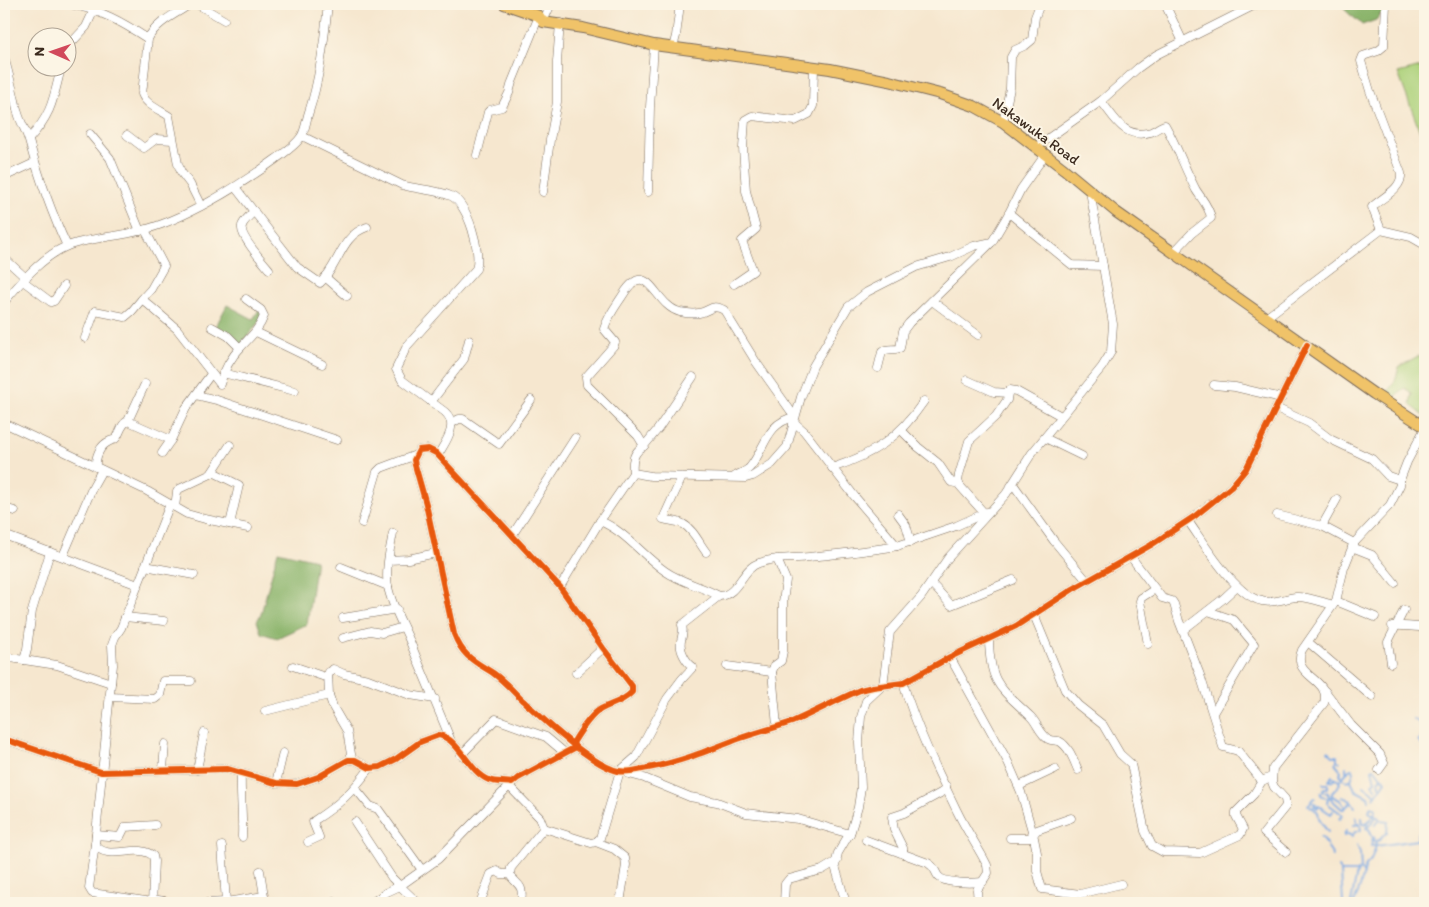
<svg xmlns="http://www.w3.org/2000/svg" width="1429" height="907" viewBox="0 0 1429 907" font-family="Itim,sans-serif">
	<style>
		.green { fill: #add27b; stroke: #747e4c }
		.forest { fill: #8ab46b; stroke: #626f44 }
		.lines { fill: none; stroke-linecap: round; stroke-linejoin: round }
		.stream { stroke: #7aa8e3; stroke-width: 2 }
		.minor-casing { stroke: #7c6c5c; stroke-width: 9 }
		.major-casing { stroke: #7c6c5c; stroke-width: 12 }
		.minor { stroke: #fff; stroke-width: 8 }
		.major { stroke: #f0c369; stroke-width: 10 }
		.cycleway-casing { stroke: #fcf5e5; stroke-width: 9 }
		.cycleway { stroke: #e8590c; stroke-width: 6 }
		.labels { text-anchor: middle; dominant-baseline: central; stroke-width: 4; stroke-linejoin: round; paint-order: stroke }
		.street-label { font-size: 15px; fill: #3b2a1e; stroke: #fcf5e5 }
	</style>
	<rect width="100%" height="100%" fill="#fcf5e5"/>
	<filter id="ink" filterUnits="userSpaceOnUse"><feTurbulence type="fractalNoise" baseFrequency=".02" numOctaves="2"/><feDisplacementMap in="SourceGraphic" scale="10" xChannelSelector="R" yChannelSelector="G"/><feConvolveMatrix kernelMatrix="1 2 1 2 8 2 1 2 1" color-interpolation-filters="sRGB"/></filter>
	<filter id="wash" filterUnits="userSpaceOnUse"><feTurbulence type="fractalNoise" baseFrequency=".0096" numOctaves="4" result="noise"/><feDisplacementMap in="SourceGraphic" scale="20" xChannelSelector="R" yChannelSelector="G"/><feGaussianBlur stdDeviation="1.12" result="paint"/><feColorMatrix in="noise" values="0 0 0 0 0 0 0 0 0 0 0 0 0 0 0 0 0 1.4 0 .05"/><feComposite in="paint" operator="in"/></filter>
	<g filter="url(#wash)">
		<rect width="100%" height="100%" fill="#f6e7cf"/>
		<g class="green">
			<path d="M1425 66V140H1423L1398 73Z"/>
			<path d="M1418 356 1425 358V417L1410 404 1412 393 1405 388 1393 398 1386 394 1395 381 1399 367Z"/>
		</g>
		<g class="forest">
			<path d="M1342 4H1383V11L1376 20 1362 25C1354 16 1347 15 1342 4Z"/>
			<path d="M227 305 253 319 259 310 262 318 240 346 216 326Z"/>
			<path d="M278 551 316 560 307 624 277 638 261 633 257 621 261 614Z"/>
		</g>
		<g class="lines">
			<g class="stream">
				<path d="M1425 710V711"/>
				<path d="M1425 717V716"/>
				<path d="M1413 719 1419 722"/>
				<path d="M1419 726 1421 709 1425 702"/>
				<path d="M1425 728 1423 735 1418 740 1425 748"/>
				<path d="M1420 743 1425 737"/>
				<path d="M1328 751 1333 756H1337V761L1340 762"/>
				<path d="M1337 761 1335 764 1341 771 1340 775 1342 777"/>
				<path d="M1424 762H1425"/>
				<path d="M1346 767V771L1348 772"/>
				<path d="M1342 778 1349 770 1352 769 1354 772 1351 780 1355 790 1368 797 1369 800"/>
				<path d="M1336 779 1332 781H1329L1332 776 1339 781"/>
				<path d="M1323 784H1328V788H1324L1323 791 1328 793 1329 798 1331 799 1332 793 1340 784 1339 782 1342 778 1346 781 1351 780"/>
				<path d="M1364 786 1376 795"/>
				<path d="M1380 786 1379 781 1381 777"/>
				<path d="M1321 793V795L1328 799 1327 803 1343 815 1340 819"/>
				<path d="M1332 796 1340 800 1345 807"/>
				<path d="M1343 797 1351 801V803"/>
				<path d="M1374 798 1386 781 1381 777 1375 769 1372 770 1375 781 1372 784 1376 789"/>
				<path d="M1331 799 1342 809H1344L1349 804 1352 803 1355 807"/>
				<path d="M1311 801 1331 814 1333 811"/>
				<path d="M1315 803 1314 806 1318 808"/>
				<path d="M1308 805 1315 798"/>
				<path d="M1310 806 1318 812C1319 822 1322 823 1328 832"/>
				<path d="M1356 817 1357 823"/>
				<path d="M1362 818 1363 824"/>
				<path d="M1366 823C1371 820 1375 814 1376 809L1372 807 1370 808 1369 812 1372 814"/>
				<path d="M1363 824 1369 825 1366 828 1369 829 1373 837 1371 846H1376"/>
				<path d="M1375 825 1380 820 1378 817H1376"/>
				<path d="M1369 826 1376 817 1373 814"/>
				<path d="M1346 831 1344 836 1348 834 1352 836 1355 832 1361 830 1360 824 1354 825"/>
				<path d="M1320 837 1323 839 1333 856"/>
				<path d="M1374 837 1376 846"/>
				<path d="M1377 841 1381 839 1382 836 1387 833 1388 821 1380 820"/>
				<path d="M1357 845 1360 853 1361 869"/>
				<path d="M1338 867 1341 872H1357"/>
				<path d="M1341 872 1343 901"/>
				<path d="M1351 903 1357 872 1361 869 1364 874"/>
				<path d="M1354 903 1360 887 1366 865 1371 860 1376 846 1417 840 1423 818"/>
			</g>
		</g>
	</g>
	<g filter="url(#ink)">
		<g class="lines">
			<defs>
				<g id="minor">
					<path d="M70 4C101 10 122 22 148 39"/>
					<path d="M191 4C177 13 155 23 148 39L142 94C146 105 160 110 169 116L178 164 181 172 190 184 201 206"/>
					<path d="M197 4 224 20"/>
					<path d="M1165 4 1183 42"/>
					<path d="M543 22 551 4"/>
					<path d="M673 47 676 36 680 4"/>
					<path d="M68 49 73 41 86 27 94 10"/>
					<path d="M4 57C9 74 13 91 17 109 19 120 26 130 29 141 39 177 51 212 67 246"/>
					<path d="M1101 101C1115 118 1124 140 1151 132 1156 130 1160 126 1165 125 1177 146 1185 169 1196 190 1201 198 1210 208 1211 218L1192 233 1174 252"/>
					<path d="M1003 122 1010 88 1011 57 1015 50 1026 45 1032 40 1035 17 1040 4"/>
					<path d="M90 134 110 158 140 231"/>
					<path d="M127 135 144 148 156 139 173 140"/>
					<path d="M302 136 402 185C418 190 435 189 451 196 468 203 482 253 476 269L407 346 396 369 402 380 445 412C459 425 446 441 438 455"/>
					<path d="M29 139C52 114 53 100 61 68"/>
					<path d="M1036 147 1101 101 1138 68 1156 55 1257 4"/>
					<path d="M477 155 488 112 490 110 502 107 509 93 512 82 539 16"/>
					<path d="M4 177 34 163"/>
					<path d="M235 187 297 267 320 283C339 267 340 236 367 227"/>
					<path d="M543 192 550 140 557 102V62L560 23"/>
					<path d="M648 192 650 107 654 45"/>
					<path d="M254 211C251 215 243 221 242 226 239 235 263 262 269 269"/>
					<path d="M1009 213 1072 265 1103 266"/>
					<path d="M145 230 164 266 151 289 142 299 177 329 220 384C224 370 230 358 241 347 250 337 259 330 264 316L261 310 246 299"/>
					<path d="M1381 230 1372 207C1382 197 1403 189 1401 173L1370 91 1361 61 1363 56 1378 51 1384 46 1386 4"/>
					<path d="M4 258 26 278"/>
					<path d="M325 277 347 296"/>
					<path d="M23 281 51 302 54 301 64 286"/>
					<path d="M734 284 753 271 742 241 756 229 746 191 743 148 745 120 752 116 795 121 809 114 813 106 814 67"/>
					<path d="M932 301 978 335"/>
					<path d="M4 302C20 283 42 257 65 247 85 238 117 237 139 231 183 221 239 186 276 159 284 153 295 146 301 137 305 131 306 122 308 115 320 79 324 41 328 4"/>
					<path d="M1267 317 1381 230 1411 237 1425 245"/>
					<path d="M212 327 228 336 240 348"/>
					<path d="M256 332 322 364"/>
					<path d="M85 338 95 311 125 317 132 311 142 299"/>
					<path d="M878 368 882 352C888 347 894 351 900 348L903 331 909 323 992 242 1009 213 1021 189 1045 155"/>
					<path d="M223 373 295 391"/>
					<path d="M967 380 994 392 1008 393 1010 390 1016 391 1061 416"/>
					<path d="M1214 385 1235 387 1282 398"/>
					<path d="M196 395 217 400 337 440"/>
					<path d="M431 402 464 359 469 340"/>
					<path d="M1276 408 1309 423 1330 439 1372 459 1388 476 1400 480"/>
					<path d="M128 421 145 384"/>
					<path d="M4 423 147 491 187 514 205 519 248 528"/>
					<path d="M452 423 459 419H463L499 444 531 400"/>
					<path d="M793 424 795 423 804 431 855 497 897 546 956 526 987 512"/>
					<path d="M901 430 918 447 938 463 951 482 959 484"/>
					<path d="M1045 438 1082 456"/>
					<path d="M644 446 658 429 693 377"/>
					<path d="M162 453 171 440"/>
					<path d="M96 467C95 457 100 445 110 441 115 439 114 441 117 437 121 431 121 424 128 421L171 440 186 408 211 374"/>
					<path d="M832 468C874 454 899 438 924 401"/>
					<path d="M213 472 239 485 230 524"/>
					<path d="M633 473C632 461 633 452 644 446L638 436 587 385 586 377 614 345 615 342 604 329C608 316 616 306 623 295 648 255 654 306 680 312 685 313 694 314 699 313 711 311 711 303 724 310L756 362 795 417C767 422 765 448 751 466 747 472 739 473 734 477"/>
					<path d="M682 477 663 519C669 521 678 521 683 524 693 529 699 543 706 552"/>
					<path d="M1013 484 1054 541 1087 581"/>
					<path d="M175 507 177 492 179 489 211 474 230 445"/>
					<path d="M4 508 15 511"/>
					<path d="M898 514 906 525 911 542"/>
					<path d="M985 514 960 486 958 482 959 475 969 441 996 416 1007 400 1008 393"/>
					<path d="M1277 515 1322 526 1354 543"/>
					<path d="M600 521C625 531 643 556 665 571 682 583 702 586 719 596 738 596 742 568 759 563 775 557 793 559 809 557 838 554 868 551 897 546"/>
					<path d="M1188 521C1204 543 1235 596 1262 601 1273 604 1285 598 1296 597 1308 596 1321 602 1333 605"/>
					<path d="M362 523 377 472 381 468 416 455"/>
					<path d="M1322 526 1337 499"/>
					<path d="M393 533C390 549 385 570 388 587 392 607 404 626 411 644 424 677 438 708 451 741"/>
					<path d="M513 534 575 438"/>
					<path d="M4 535 138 585"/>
					<path d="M1352 547 1372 555 1395 583"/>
					<path d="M63 556 93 486 102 470"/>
					<path d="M1131 557 1162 598 1172 601 1174 604 1179 621 1200 675 1223 747 1238 751 1262 781"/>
					<path d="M777 559 786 580 783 602V651L781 661 774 666 772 672 777 726"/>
					<path d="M389 560 408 559 436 553"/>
					<path d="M145 566 194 575"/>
					<path d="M341 567 388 586"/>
					<path d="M931 583 951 605 1013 580"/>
					<path d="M560 587 600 521 633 473 651 476 746 478 753 476 772 464 787 447 801 397 813 366 848 307 867 292 916 267 950 257 974 246 992 242"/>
					<path d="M1336 601 1375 617"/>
					<path d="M1208 611 1234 620 1254 644 1213 713"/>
					<path d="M1034 615 1065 690 1078 705 1103 725 1120 754 1131 764 1145 831 1152 846 1163 852 1200 853 1240 835 1243 829 1236 816V812L1254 794 1262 781 1271 777"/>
					<path d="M125 617 164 621"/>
					<path d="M343 618 397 609"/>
					<path d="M1392 626C1402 625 1410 627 1420 627L1425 631"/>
					<path d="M1183 630 1223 599 1237 586"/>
					<path d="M343 638 370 631 382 633 403 627"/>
					<path d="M989 640C990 686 1001 688 1031 717 1037 723 1040 734 1048 739 1051 741 1055 740 1059 741 1069 746 1074 761 1078 770"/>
					<path d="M1308 642 1372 697"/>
					<path d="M1148 644 1140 601 1141 598 1155 589"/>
					<path d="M4 657 57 665 111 683 95 844 89 888 92 893 152 902"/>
					<path d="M950 657 1008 762 1021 792 1034 838 1037 853V871L1042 889 1080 894 1121 884"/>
					<path d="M24 660 27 649 32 611 50 552"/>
					<path d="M1391 663 1388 642 1404 610"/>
					<path d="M293 666 328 678"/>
					<path d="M727 666 772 672"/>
					<path d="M576 673 603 648"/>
					<path d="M111 683 113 665 112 645 115 637 121 628 170 504"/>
					<path d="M903 683C916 727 937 770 957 811 966 830 978 847 987 865L988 873 977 890 978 903"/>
					<path d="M1325 691 1351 725 1380 754 1384 763 1379 770"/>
					<path d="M109 697 155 699 160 695 163 681H191"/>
					<path d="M265 711 329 695"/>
					<path d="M4 739 101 772 227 769 276 783 297 784 318 777 348 760H355L370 768 380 767 396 759 420 742 439 735C459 739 468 771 489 780 496 783 505 781 512 783L518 778 576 747"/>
					<path d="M573 743C579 733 590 715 601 709 612 703 623 702 632 692V686L603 648 560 587 436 453 428 449 419 450 414 460 415 465 426 504 454 634C463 657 474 661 493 673 503 680 512 690 521 699 542 718 591 765 618 771 627 773 638 770 648 768 680 762 707 751 738 739 755 733 774 728 792 722 815 712 837 700 860 690L873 687 903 683 950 657 1016 626 1073 589 1151 545 1195 516 1231 487 1246 469 1307 345"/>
					<path d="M461 755 496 719 546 737 565 753"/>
					<path d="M352 760 347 731 333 707 329 695 328 672H331L333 669 344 674 368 679 410 695 435 699"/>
					<path d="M163 769 165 744"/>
					<path d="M197 770 204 733"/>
					<path d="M241 773C240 794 243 815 242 837"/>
					<path d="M629 774 644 778 690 797 717 802 746 813 798 819 850 834"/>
					<path d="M276 783 283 753"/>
					<path d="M508 785 540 818 544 828 511 868 510 874H509C518 887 524 883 521 903"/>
					<path d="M1019 786 1055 769"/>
					<path d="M355 788 370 806 378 809 422 870"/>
					<path d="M355 822 392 878 400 886 438 859 512 783"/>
					<path d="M544 828 591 843 596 842 600 838 620 771 636 757 667 699 682 679 693 667C686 662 679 650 681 641 682 635 684 632 682 625L719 596"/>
					<path d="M96 835 120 837 125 827 155 825"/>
					<path d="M1010 838H1030L1037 830 1071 818"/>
					<path d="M866 840 928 863C935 867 934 870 938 876 944 884 973 883 983 882"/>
					<path d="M308 842 319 837 313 822 315 820C340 804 352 792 370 768"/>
					<path d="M596 842 614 849 625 858 626 865 620 903"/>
					<path d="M95 844C106 863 138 842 153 856L154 861 152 903"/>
					<path d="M222 846 226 902"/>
					<path d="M1286 852 1264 833 1286 806 1285 799 1274 787 1272 782 1273 768 1324 703C1332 678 1290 677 1302 650L1336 601 1344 568 1354 543 1390 505 1400 485V480L1407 462 1425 428"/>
					<path d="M903 854V848L894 830 892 817 904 813 946 790V786"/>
					<path d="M152 899 170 902 199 903"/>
					<path d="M334 902 335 903"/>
					<path d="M207 903 226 902 264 896 260 871"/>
					<path d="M372 903 387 892 400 886 418 903"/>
					<path d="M480 903 491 874 497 871 501 874H510"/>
					<path d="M784 903 785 884 789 879 822 870 837 861"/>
					<path d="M846 903 835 866 838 853 851 831 858 807 861 787 859 742 861 717 866 701 883 685 890 632 921 597 948 558 1006 494 1032 453 1102 367 1111 352 1113 324 1090 191"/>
				</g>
				<path id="major" d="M504 4 539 16 543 22 583 28 654 45 830 69 889 81 940 94 974 106 1003 122 1064 169 1116 212 1374 394 1425 427"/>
			</defs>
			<use href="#minor" class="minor-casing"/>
			<use href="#major" class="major-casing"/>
			<use href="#minor" class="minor"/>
			<use href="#major" class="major"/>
			<defs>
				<g id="cycleway">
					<path d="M4 739 101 772 227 769 276 783 297 784 318 777 348 760H355L370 768 380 767 396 759 420 742 439 735C459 739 468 771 489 780 496 783 505 781 512 783L518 778 576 747"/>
					<path d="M573 743C579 733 590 715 601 709 612 703 623 702 632 692V686L603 648 560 587 436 453 428 449 419 450 414 460 415 465 426 504 454 634C463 657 474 661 493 673 503 680 512 690 521 699 542 718 591 765 618 771 627 773 638 770 648 768 680 762 707 751 738 739 755 733 774 728 792 722 815 712 837 700 860 690L873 687 903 683 950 657 1016 626 1073 589 1151 545 1195 516 1231 487 1246 469 1307 345"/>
				</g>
			</defs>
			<use href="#cycleway" class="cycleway-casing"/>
			<use href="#cycleway" class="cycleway"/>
		</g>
	</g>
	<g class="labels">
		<g class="street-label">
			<text transform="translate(1036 131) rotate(36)">Nakawuka Road</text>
		</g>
	</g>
	<rect width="1429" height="907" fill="none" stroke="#fcf5e5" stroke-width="20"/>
	<g transform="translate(52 52) rotate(272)"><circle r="24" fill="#fcf5e5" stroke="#afa495"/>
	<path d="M0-4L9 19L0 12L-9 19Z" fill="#d1495b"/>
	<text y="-8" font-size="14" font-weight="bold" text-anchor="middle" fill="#3b2a1e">N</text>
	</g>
</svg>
